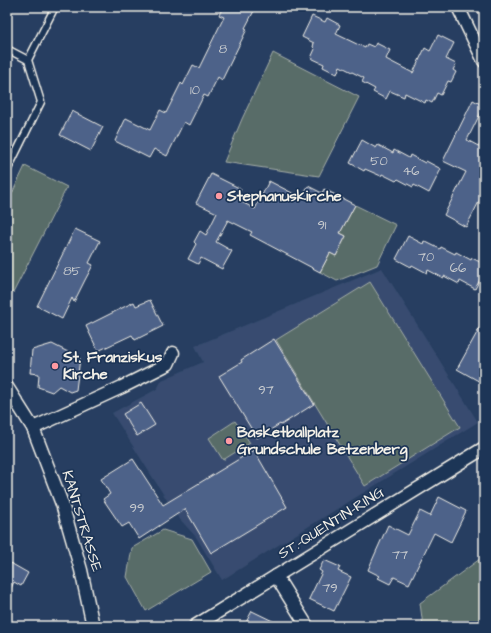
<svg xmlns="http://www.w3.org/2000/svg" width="491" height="633" viewBox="0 0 491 633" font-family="'Architects Daughter',sans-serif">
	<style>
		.built { fill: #374c6f }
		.green { fill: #586c67; stroke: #a6aea8 }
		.building { fill: #4e6289; stroke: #f4f1e8 }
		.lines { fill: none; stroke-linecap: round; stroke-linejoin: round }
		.service-casing { stroke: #f4f1e8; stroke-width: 9 }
		.minor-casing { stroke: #f4f1e8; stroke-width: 15 }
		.service { stroke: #1d3557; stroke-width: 6 }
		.minor { stroke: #1d3557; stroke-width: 12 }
		.poi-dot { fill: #ff9aa2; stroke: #1d3557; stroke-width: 1.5 }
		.labels { text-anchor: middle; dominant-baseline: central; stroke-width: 3.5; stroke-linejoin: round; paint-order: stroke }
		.number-label { font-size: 13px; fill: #cacdd0 }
		.poi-label { font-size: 15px; font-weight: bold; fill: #f4f1e8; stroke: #1d3557; text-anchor: start }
		.street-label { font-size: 15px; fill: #f4f1e8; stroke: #1d3557 }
	</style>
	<rect width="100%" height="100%" fill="#273e61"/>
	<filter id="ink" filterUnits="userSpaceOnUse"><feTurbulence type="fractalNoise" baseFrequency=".025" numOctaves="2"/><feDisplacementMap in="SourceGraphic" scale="8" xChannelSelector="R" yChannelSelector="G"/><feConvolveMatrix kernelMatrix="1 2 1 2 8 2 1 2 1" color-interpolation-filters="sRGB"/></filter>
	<g filter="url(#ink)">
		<path class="built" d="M382 268 478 422 222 580 196 537 177 516 112 413 157 389 162 380 203 362 195 346Z"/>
		<g class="green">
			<path d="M273 53 359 97 319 176 224 162 242 119Z"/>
			<path d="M25 166 67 187 13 293 7 291V204Z"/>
			<path d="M355 205 396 225 377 265 337 281 320 272 330 253 336 256 346 236 340 233Z"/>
			<path d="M370 282 460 427 365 486 276 340Z"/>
			<path d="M235 421 250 443 223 460 209 438Z"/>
			<path d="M163 530 192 539 211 572 146 611 127 577 132 548Z"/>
			<path d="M484 556V626H423L420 603Z"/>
		</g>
		<g class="building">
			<path d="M223 7H256L245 28 247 29 222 80 218 77 208 97 204 95 189 125 184 122 167 156 154 149 149 158 115 141 126 118 150 130 160 110 166 113 181 83 183 85 193 65 199 68 224 17 219 15Z"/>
			<path d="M312 16 325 22 327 18 340 25 336 34 365 48 367 44 374 47 376 43 390 50 386 59 413 73 425 48 430 51 438 35 454 43 446 59 456 64 453 70 456 72 451 82 448 81 441 95 437 93 432 103 426 100 425 103 405 93 404 97 390 91 386 99 373 92 375 89 362 82 364 78 340 66 337 74 323 67 324 64 311 58 315 49 313 47 314 43 302 37Z"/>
			<path d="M473 100 484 106 467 140 484 149V192L466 227 444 215 466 172 443 161Z"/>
			<path d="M72 111 103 127 91 151 60 135Z"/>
			<path d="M362 140 376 148 378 145 393 153 394 150 409 158 410 155 425 163 426 161 441 169 429 193 414 185 413 187 398 179 396 181 382 174 381 176 365 169 364 171 350 163Z"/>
			<path d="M211 174 241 189 236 199 255 209 269 181 302 198 308 186 322 193 324 189 355 205 340 233 346 236 336 256 330 253 320 272 250 235 252 232 228 220 216 242 232 251 222 269 201 258 198 264 188 259 196 244 194 242 200 231 206 235 217 213 196 203Z"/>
			<path d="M75 229 100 241 89 263 93 265 85 280 74 302 72 298 62 319 37 306Z"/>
			<path d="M408 236 423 244 424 241 440 249 441 247 455 254 456 252 471 260 472 258 484 264V272L475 289 460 281 459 284 444 276 443 278 428 270 427 273 412 265 411 267 396 259Z"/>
			<path d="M150 300 163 326 135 340 132 335 98 351 86 326 134 302 136 306Z"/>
			<path d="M484 320V384L457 369Z"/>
			<path d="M274 339 314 404 281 425 280 424 257 438 219 376 242 362 241 360Z"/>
			<path d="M52 344 80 358 76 390 70 392 59 386 52 392 38 387 39 374 30 373 32 350Z"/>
			<path d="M141 403 155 425 137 436 123 414Z"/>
			<path d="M254 450 287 507 211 553 185 509 139 539 129 523 122 527 103 499 110 494 101 479 133 459 163 505Z"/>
			<path d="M439 497 466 511 451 542 434 533 409 584 394 577 390 584 378 578 380 576 368 570 375 554 388 525 408 535 420 511 430 516Z"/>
			<path d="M324 560 340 567 338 571 351 577 334 611 309 599 322 572 319 570Z"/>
			<path d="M7 561 28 573 21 586 14 582 7 596Z"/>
			<path d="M252 611 283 626H244Z"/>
		</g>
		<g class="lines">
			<defs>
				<g id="service">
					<path d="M7 49 28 60 41 102 7 171"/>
					<path d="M28 60 55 7"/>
				</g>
				<g id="minor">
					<path d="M458 7 484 61"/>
					<path d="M7 387 33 428 62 504 81 570 93 626"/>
					<path d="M33 428 122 387 168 364 173 353"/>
					<path d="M276 576 307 626"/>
					<path d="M195 626 484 448"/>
				</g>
			</defs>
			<use href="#service" class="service-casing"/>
			<use href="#minor" class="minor-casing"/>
			<use href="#service" class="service"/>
			<use href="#minor" class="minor"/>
		</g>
	</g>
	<g class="poi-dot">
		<circle cx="219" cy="196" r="4"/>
		<circle cx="55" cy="366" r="4"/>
		<circle cx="229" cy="441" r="4"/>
	</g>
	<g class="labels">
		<g class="number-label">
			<text x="223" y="49">8</text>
			<text x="195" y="90">10</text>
			<text x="379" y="161">50</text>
			<text x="411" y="171">46</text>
			<text x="322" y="225">91</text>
			<text x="426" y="257">70</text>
			<text x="458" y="268">66</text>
			<text x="72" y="271">85</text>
			<text x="266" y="390">97</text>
			<text x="137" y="508">99</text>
			<text x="400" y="555">77</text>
			<text x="330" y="588">79</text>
		</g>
		<g class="poi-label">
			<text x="227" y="196">Stephanuskirche</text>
			<text x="63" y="357">St. Franziskus<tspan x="63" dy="17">Kirche</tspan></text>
			<text x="237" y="432">Basketballplatz<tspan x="237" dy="17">Grundschule Betzenberg</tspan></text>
		</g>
		<g class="street-label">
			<text transform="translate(82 521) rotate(73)">KANTSTRASSE</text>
			<text transform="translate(331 523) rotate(-32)">ST.-QUENTIN-RING</text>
		</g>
	</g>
	<rect width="491" height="633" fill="none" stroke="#1d3557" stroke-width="24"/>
	<rect x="12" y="12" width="467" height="609" fill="none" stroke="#f4f1e8" stroke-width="1.5" filter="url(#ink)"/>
</svg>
